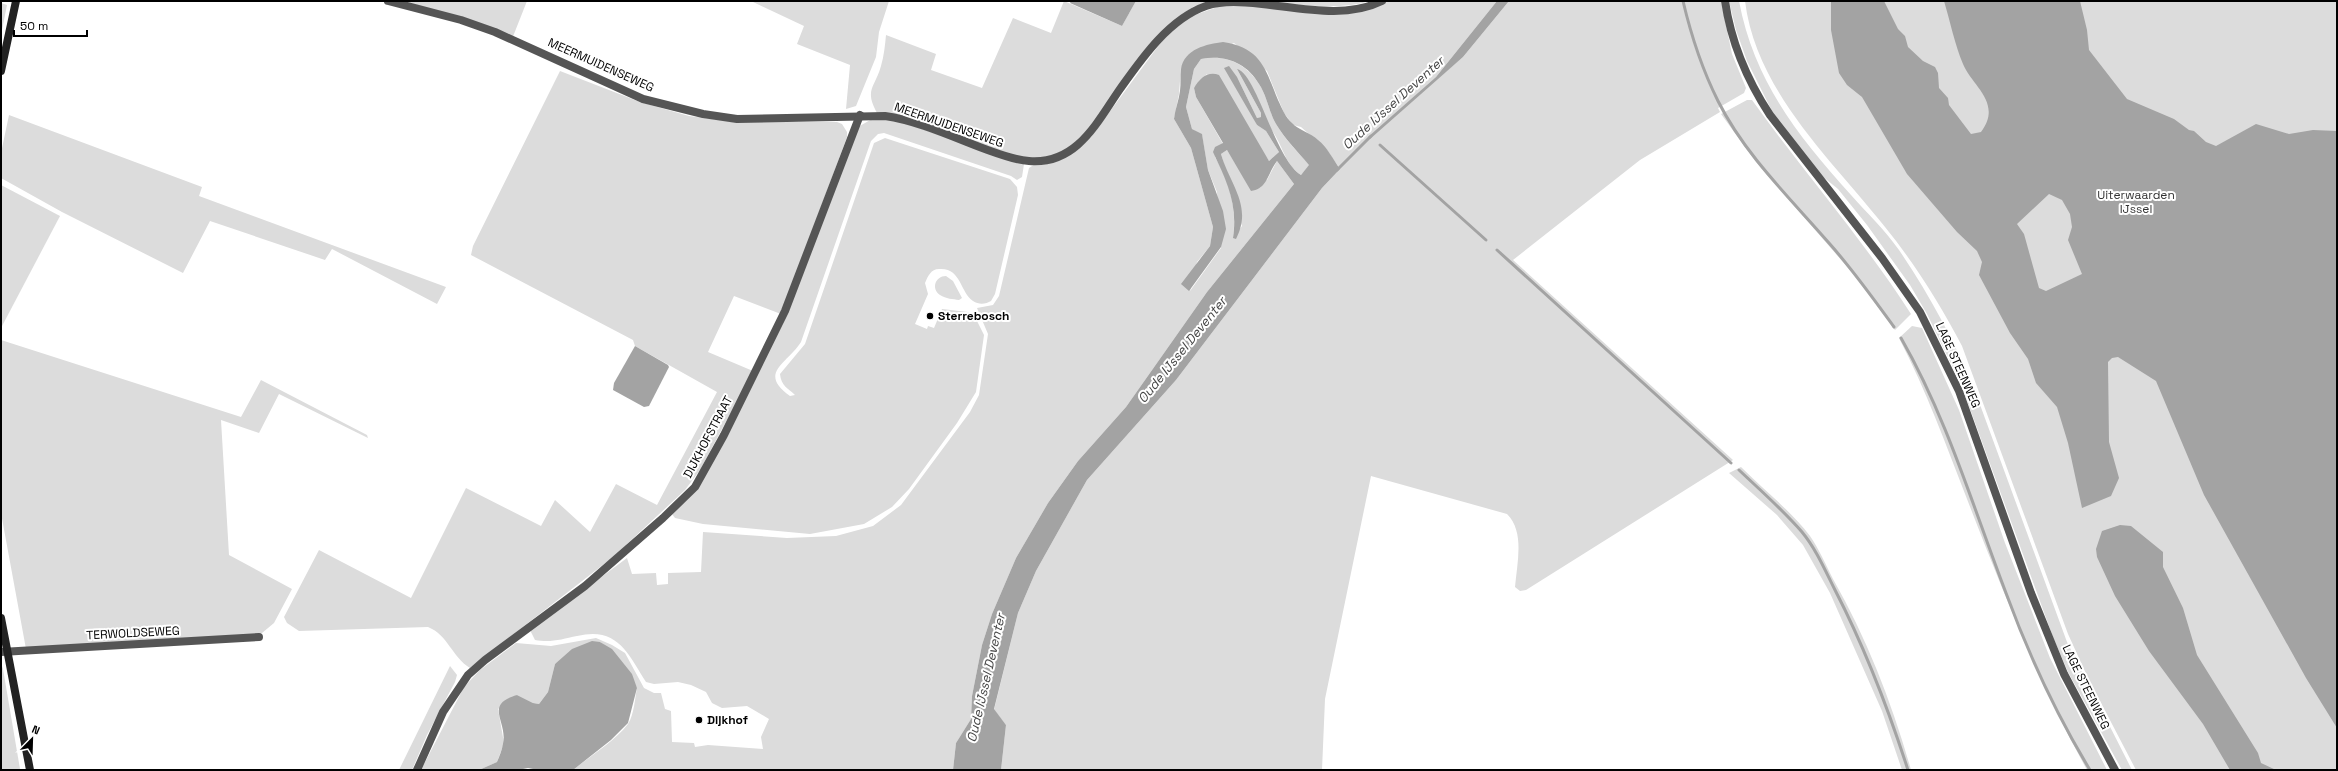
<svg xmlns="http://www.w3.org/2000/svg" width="2338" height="771" viewBox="0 0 2338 771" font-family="'Space Grotesk',sans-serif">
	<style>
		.green { fill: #dcdcdc }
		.water { fill: #a3a3a3; fill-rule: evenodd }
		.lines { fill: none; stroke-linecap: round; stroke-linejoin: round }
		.stream { stroke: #a3a3a3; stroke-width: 3 }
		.minor { stroke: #555; stroke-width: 8 }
		.tertiary { stroke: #555; stroke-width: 8 }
		.secondary { stroke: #222; stroke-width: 8 }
		.poi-dot { fill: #000; stroke: #fff; stroke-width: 1.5 }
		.labels { text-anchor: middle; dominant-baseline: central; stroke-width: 4; stroke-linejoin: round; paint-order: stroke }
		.street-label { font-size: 12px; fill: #000; stroke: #fff }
		.park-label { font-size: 12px; fill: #333; stroke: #fff }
		.poi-label { font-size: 12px; font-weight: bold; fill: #000; stroke: #fff; text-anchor: start }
		.water-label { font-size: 13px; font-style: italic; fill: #444; stroke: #fff }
	</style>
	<rect width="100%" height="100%" fill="#fff"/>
	<g class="green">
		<path d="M403 1H527L512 39Z"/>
		<path d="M751 1H889L879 32 876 57 856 106 846 109 850 65 797 44 804 26Z"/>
		<path d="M1064 1 1122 26 1136 1H1212L1193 7 1169 24 1087 133 1067 150 1048 157 1035 159 1013 156 877 113C864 89 875 88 881 66 884 56 885 45 886 35L936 54 931 70 982 88 1013 18 1051 33Z"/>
		<path d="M1259 1H1369C1343 11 1287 4 1259 1Z"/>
		<path d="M1386 1H1497L1436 77 1368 138 1463 57 1509 1H1721L1732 54 1746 88 1744 93 1718 108 1720 112 1640 160 1513 260 1733 460 1526 590 1520 591 1515 587C1517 563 1525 532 1507 514L1371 476 1325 699 1322 770H1001L1006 725 994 710 1018 613 1036 571 1087 480 1176 380 1322 188 1340 169 1327 150 1301 127 1293 125 1284 113 1267 71 1234 43 1181 68 1179 94 1174 119 1191 148 1213 227 1210 246 1197 262 1190 291 1221 248 1217 192 1208 170 1202 135 1192 129 1186 107 1194 69 1201 59C1225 54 1246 63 1259 84 1267 96 1269 112 1276 124 1285 139 1297 152 1310 165L1301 175C1287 166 1284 151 1276 137 1274 133 1271 130 1269 126 1257 105 1257 87 1237 69L1261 113V117L1257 118 1237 77 1257 125 1266 131 1279 152 1269 161 1207 74 1194 88 1196 97 1223 144 1215 157C1230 182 1237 209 1233 238L1242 226 1221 154 1227 150 1245 179 1267 180 1277 161 1294 184 1207 292 1126 407 1078 461 1048 503 1016 558 992 614 982 645 972 696 971 719 956 743 953 770H573C590 756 614 742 628 724 634 715 635 698 637 688 627 669 619 654 600 642L555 664 548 692 539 704 533 703 517 695 498 709 504 743 497 762 479 770H421L464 687 480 670 516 643 551 646 596 638 612 645 625 653 644 688 654 693H661L665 709 671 711 672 742 694 743 695 747 708 745 763 749 761 737 769 719 747 706 722 708 712 703 706 692 691 685 678 682 654 684 646 682C628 653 617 626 577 636 562 639 551 643 535 640L530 630 627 558 632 574 656 573 657 585 668 584V573L701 572 703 532 787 538 836 536 873 526 901 505 970 412 979 395 988 334 977 308 993 305 999 296 1029 168C1040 160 1055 160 1069 155 1077 152 1085 143 1091 137L1159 45 1172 30 1192 16 1223 5H1246L1311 12Z"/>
		<path d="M1729 1H1739C1754 81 1798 136 1851 195 1867 213 1885 230 1899 250 1929 294 1955 342 1975 391L2067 642 2132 770H2122L2068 672 2053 637 1961 384 1927 314 1910 285 1867 225 1838 189 1822 176 1775 117 1747 61 1736 30Z"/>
		<path d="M1745 1H2337V770H2136L2088 678 2068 634 1962 346C1940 304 1915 264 1885 227 1831 159 1756 91 1745 1Z"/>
		<path d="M1 3 7 5 1 35Z"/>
		<path d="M560 71 640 102 689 116 735 122H837L842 124 847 132V137L781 314 734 296 708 352 753 371 700 470 685 490 613 557 470 668C452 657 448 635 428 627L299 631 287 623 284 617 319 550 411 598 466 488 541 526 555 500 590 532 616 484 657 505 717 392 635 346 633 340 471 255 473 246Z"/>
		<path d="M1747 100H1752C1804 173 1863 239 1911 314L1895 330 1856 277 1756 162 1721 114Z"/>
		<path d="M9 115 202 187 199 196 446 287 437 304 332 249 325 260 210 221 183 273 62 212 1 178V153Z"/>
		<path d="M872 119 896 120 1024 164 1022 177 1017 180 1011 176 884 133 878 134 871 141 801 342C788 363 757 373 790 396L795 395C788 388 781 386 780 374L805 344 874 143 885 138 1010 179 1017 187 1018 195 995 294 991 301C986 304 979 305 973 301 960 292 961 267 939 269 931 269 928 276 925 283L928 294 915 324 927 329 928 326 934 328 942 309 968 312 974 315 984 335 976 392 957 423 909 489 892 507 864 524 810 534 703 524 675 518 672 514 688 499 783 324 858 127Z"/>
		<path d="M1 185 60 216 1 328Z"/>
		<path d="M946 276 953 281 962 298 959 300C953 299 946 299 940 295 931 289 935 276 946 276Z"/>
		<path d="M1912 326 1922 328 1959 410 2005 543 2050 658 2107 770H2087C2039 683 2003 592 1967 499 1946 445 1926 390 1899 338Z"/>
		<path d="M1 340 241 417 261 380 367 435 368 438 279 394 259 433 221 420 229 555 292 589 274 623 262 633 254 635 26 649 1 513Z"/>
		<path d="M1741 467C1764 490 1790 510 1810 536 1819 549 1826 565 1833 579 1867 639 1892 703 1911 770H1902L1882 711 1830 593 1803 545 1777 515 1729 473Z"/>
		<path d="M1 663 3 669 20 769 1 770Z"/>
		<path d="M450 666 457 675 455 682 427 735 412 770H399Z"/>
	</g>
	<g class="water">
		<path d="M1071 1H1136L1122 26 1070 3Z"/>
		<path d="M1497 1H1509L1463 57 1370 139 1368 137 1436 77Z"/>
		<path d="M1831 1H1884L1898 29 1905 36 1908 47 1923 61 1935 67 1938 73 1939 88 1948 98 1949 105 1971 134 1981 132C2003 103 1972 86 1963 64 1955 45 1950 21 1944 1H2080L2087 30 2089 50 2127 99 2174 119 2189 130 2194 131 2206 142 2216 146 2256 124 2289 134 2313 130 2337 131V728L2306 678 2204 495 2156 381 2118 357 2112 358 2108 362 2109 442 2119 478 2111 496 2082 508 2068 443 2057 407 2036 383 2028 359 2010 333 1979 275 1982 262 1977 251 1957 232 1907 174 1862 97 1847 85 1839 73 1831 30ZM2049 194 2062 200 2070 214 2072 227 2068 240 2082 274 2046 291 2039 288 2024 234 2017 224Z"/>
		<path d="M1223 42C1261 48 1265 68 1278 100 1282 108 1285 117 1292 123 1297 129 1311 133 1318 140 1327 147 1333 159 1340 169L1322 188 1176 380 1087 480 1036 571 1018 613 994 709 1006 725 1001 770H953L956 743 971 719 972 696 982 645 992 614 1016 558 1048 503 1078 461 1126 407 1207 292 1294 184 1277 161C1268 172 1268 189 1251 191L1227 150 1221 154C1230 185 1253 206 1236 239L1233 238C1238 204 1227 182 1213 152L1215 147 1223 143 1196 97 1194 88C1200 78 1208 71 1219 75L1269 161 1279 152 1266 131 1257 125 1224 68 1229 66 1237 77 1257 118 1261 117V113L1237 69C1257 74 1275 159 1301 175L1309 165C1298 152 1285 139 1276 124 1269 112 1267 96 1259 84 1247 63 1225 54 1201 59L1194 69 1186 107 1192 129 1202 134 1208 170 1223 211 1226 229 1221 247 1189 291 1181 284 1210 246 1213 227 1191 148 1174 119C1175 109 1179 100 1180 91 1181 84 1180 76 1181 69 1184 49 1207 44 1223 42Z"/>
		<path d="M635 346 668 365 669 367 649 406 644 407 613 390 614 383Z"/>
		<path d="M2120 525 2131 526 2163 552V567L2183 608 2197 655 2258 753 2261 763 2276 770H2230L2203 724 2149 651 2115 596 2097 557 2096 549 2102 531Z"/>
		<path d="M592 641 600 642 612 649 632 674 637 688 628 723 611 740 573 770H538L528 768 518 770H479L497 762C499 757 502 750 503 744 508 721 483 705 517 695L533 703 539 704 548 692 555 664 572 649Z"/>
	</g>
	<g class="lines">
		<g class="stream">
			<path d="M1683 1C1691 35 1702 69 1718 101 1745 155 1790 198 1829 243 1853 270 1873 298 1894 327"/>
			<path d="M1380 145 1486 240"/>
			<path d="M1337 170 1371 136"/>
			<path d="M1497 250 1731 463"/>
			<path d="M1901 338C1947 418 1973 507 2006 593 2028 653 2056 714 2090 770"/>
			<path d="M1739 470C1760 490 1783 510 1802 532 1816 549 1825 570 1835 590 1865 648 1888 708 1908 770"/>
		</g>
		<g class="minor">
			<path d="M388 1 461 20 495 32 643 99 703 114 737 119 885 116C919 121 953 137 985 149 999 154 1014 160 1029 161 1077 165 1097 122 1120 89 1142 58 1169 19 1206 6 1224 0 1243 2 1262 4 1300 8 1346 19 1382 1"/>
			<path d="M1 652 259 637"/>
			<path d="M417 770 443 712 468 675 485 660 585 586 663 518 695 487 724 435 785 311 860 115"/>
		</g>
		<path class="tertiary" d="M1725 1C1731 42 1747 80 1770 115L1882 258 1920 312 1959 391 2031 593 2064 674 2115 770"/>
		<g class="secondary">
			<path d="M1 71 16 1"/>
			<path d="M1 618 30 770"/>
		</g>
	</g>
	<g class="poi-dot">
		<circle cx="930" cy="316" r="4"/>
		<circle cx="699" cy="720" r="4"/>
	</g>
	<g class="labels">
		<g class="street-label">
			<text transform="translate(601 65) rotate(24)">MEERMUIDENSEWEG</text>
			<text transform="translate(949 125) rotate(19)">MEERMUIDENSEWEG</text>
			<text transform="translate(1958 365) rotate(66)">LAGE STEENWEG</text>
			<text transform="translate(708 437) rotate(-62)">DIJKHOFSTRAAT</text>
			<text transform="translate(133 633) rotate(-3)">TERWOLDSEWEG</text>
			<text transform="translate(2086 687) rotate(64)">LAGE STEENWEG</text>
		</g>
		<g class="park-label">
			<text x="2136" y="195">Uiterwaarden<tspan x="2136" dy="14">IJssel</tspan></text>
		</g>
		<g class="poi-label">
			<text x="938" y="316">Sterrebosch</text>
			<text x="707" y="720">Dijkhof</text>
		</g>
		<g class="water-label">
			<text transform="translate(1393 103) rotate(-42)">Oude IJssel Deventer</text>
			<text transform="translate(1182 350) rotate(-51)">Oude IJssel Deventer</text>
			<text transform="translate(986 678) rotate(-77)">Oude IJssel Deventer</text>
		</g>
	</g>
	<rect width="2338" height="771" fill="none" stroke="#000000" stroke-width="4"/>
	<g transform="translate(32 739) rotate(23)" stroke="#ffffff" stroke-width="3" paint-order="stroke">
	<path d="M0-3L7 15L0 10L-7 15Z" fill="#000000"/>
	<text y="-6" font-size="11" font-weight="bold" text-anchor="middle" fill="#000000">N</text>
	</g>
	<path d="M14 30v6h73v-6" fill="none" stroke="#000000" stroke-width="2"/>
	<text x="20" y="30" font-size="12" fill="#000000" stroke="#ffffff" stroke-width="3" paint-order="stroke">50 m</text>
</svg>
